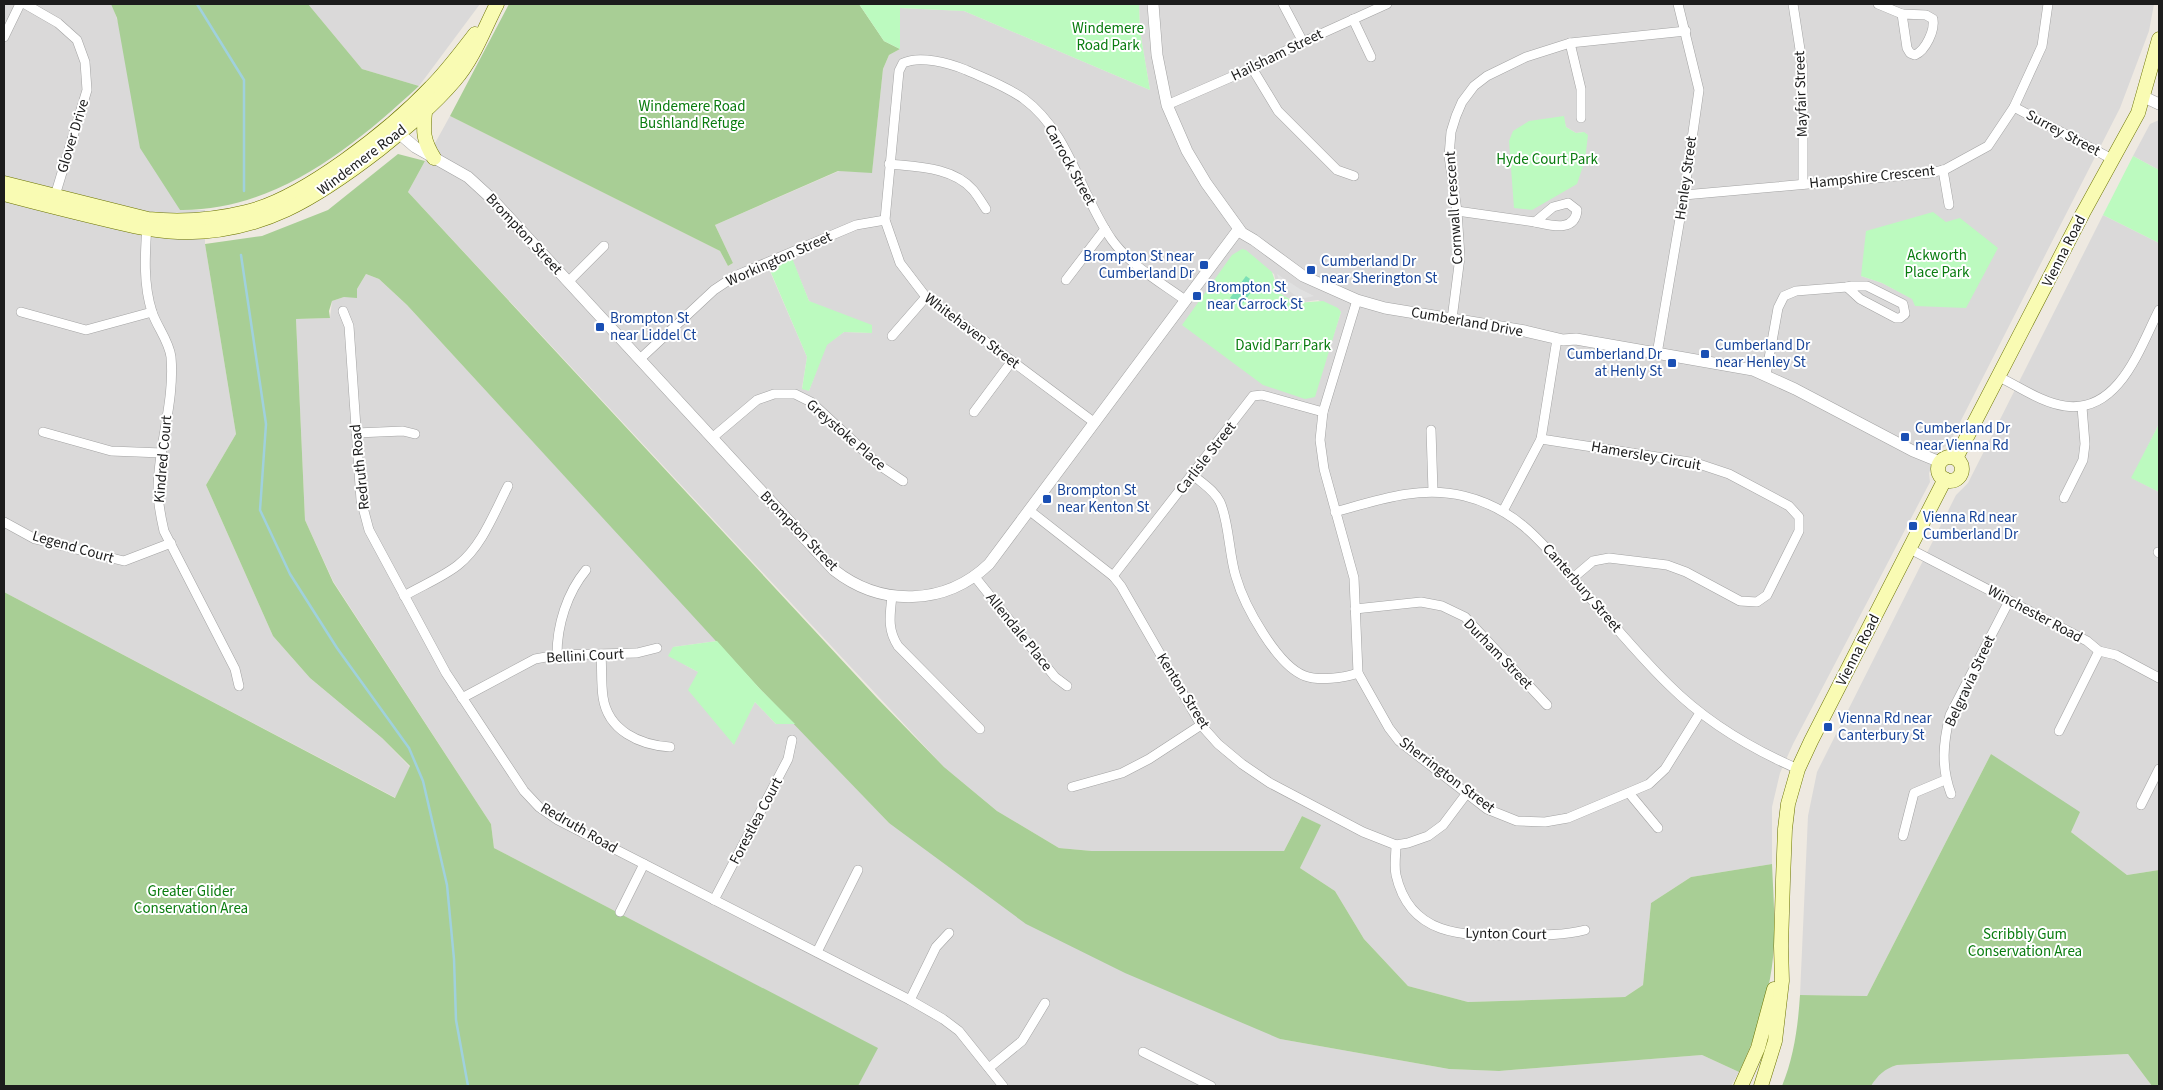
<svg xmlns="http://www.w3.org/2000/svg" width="2163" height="1090" viewBox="0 0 2163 1090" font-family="'Source Sans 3',sans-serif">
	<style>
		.residential { fill: #dad9d9; fill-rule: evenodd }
		.forest { fill: #a8ce95 }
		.park { fill: #bcfabf }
		.pitch { fill: #7de0b6 }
		.parking { fill: #e0e0e0 }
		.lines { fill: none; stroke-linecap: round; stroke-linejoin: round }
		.stream { stroke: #a0d1dd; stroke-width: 2.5 }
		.minor-casing { stroke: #a3a3a3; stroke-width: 10 }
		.tertiary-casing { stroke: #a3a3a3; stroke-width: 12 }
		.secondary-casing { stroke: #6b7402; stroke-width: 15 }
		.minor { stroke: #fff; stroke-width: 9 }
		.tertiary { stroke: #fff; stroke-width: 11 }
		.secondary { stroke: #f9fbb3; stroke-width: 14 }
		.transit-dot { fill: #1a4fb4; stroke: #fff; stroke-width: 2 }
		.labels { text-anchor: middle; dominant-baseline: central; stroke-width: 4; stroke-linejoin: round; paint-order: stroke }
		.park-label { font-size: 15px; fill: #097c0f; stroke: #fff }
		.street-label { font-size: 15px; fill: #1c1c1c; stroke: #fff }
		.transit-label { font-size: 15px; fill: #164399; stroke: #fff; text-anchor: start }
	</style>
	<rect width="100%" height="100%" fill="#eee9e1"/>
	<g class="residential">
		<path d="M4 4H112L180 210H205V244L236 434 206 485 273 636 310 678 382 738 410 767 396 798 4 592Z"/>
		<path d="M308 4H480L419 86 362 69Z"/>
		<path d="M1139 4H2154L2149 31 2120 108 1949 444 1939 450 1929 473 1930 482 1793 744 1780 773 1772 807V864L1691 877 1651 903 1643 985 1625 997 1468 1002 1408 986 1364 939 1335 891 1300 868 1320 825 1302 816 1284 851H1092L1059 848 997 811 944 767 408 192 450 116 720 251 728 266 733 263 715 225 839 171 872 172 883 69 889 55 900 49V8L964 11 1150 90 1140 31ZM1563 116 1566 127 1576 133 1584 132 1514 208ZM1998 248 1913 299 1882 283 1861 276ZM1242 249 1274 274 1277 287 1281 294 1296 303 1318 300 1341 312 1314 397ZM792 259 809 301 872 333 844 332 826 345 809 391 802 388 807 357 769 269Z"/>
		<path d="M2159 120V170L2133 156 2150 124Z"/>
		<path d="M2103 215 2159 243V424L2132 478 2159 492V870L2127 875 2071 832 1991 754 1867 996 1800 995 1808 816 1817 772 1956 495 1968 483Z"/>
		<path d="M366 274 379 279 407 305 717 641 673 647 685 665 698 672 733 744 755 702 776 724H795L889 823 1280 1039 1449 1069 1499 1071 1702 1055 1739 1072 1731 1086H858L877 1048 494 848 491 824 333 581 305 520 296 319 330 318 332 301 344 297 357 289Z"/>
		<path d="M2128 1054 2152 1086H1871L1878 1075 1886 1068 1897 1065Z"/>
	</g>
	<g class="forest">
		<path d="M111 4H308L362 69 419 86C352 148 275 211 180 210L140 148 117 18Z"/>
		<path d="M509 4H859L884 41 900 49 889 55 883 69 872 173 838 171 715 225 733 263 728 266 720 251 450 116Z"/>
		<path d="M398 154 425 161 408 192 877 698 944 767 997 811 1059 848 1092 851H1284L1302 816 1321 825 1300 868 1335 891 1364 939 1408 986 1468 1002 1625 997 1643 985 1651 903 1691 877 1772 864C1773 889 1775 913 1774 938 1774 981 1758 1034 1739 1072L1702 1055 1499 1071 1449 1069 1280 1039 1125 973 1026 924 889 823 760 689 407 305 379 279 366 274 357 289V298L344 297 332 301 329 311 330 318 296 319 305 520 333 582 491 824 494 848 878 1048 858 1086H4V592L395 798 410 766 382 738 310 678 273 636 206 485 236 434 205 244 262 236 328 210Z"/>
		<path d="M1991 754 2080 812 2071 832 2127 875 2159 870V1086H2152L2128 1054 1897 1065C1884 1069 1878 1075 1871 1086H1782C1794 1057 1798 1026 1800 995L1867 996Z"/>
	</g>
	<g class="park">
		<path d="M859 4H1139L1140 31 1150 90 964 11 900 8V49L884 41Z"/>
		<path d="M1564 116 1566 127 1576 133 1584 132 1588 135 1585 160 1577 184 1532 210 1514 208 1509 141 1513 131 1529 121Z"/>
		<path d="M2133 156 2159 170V243L2103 215Z"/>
		<path d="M1933 212 1946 222 1960 218 1998 248 1966 308 1915 306 1912 299 1882 283 1861 276 1866 231Z"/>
		<path d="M1242 249 1246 250 1272 272 1277 287 1281 294 1296 303 1323 301 1338 308 1341 312 1315 397 1305 399 1263 385 1182 325 1232 255Z"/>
		<path d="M792 258 809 301 872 325V333L844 332 827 345 809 391 802 389 807 357 769 268Z"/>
		<path d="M2159 424V492L2131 478Z"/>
		<path d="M717 641 760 689 795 724H776L755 702 734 745 688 690 698 672 668 656 673 647Z"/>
	</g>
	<path class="pitch" d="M1246 276 1257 284 1241 306 1230 298Z"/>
	<path class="parking" d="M1277 274 1300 289 1314 296 1305 298 1296 296 1280 284Z"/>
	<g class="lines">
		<g class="stream">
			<path d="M197 4 244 80V191"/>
			<path d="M241 255 266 424 260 510 290 574 337 648 409 748 423 781 447 885 454 959 456 1020 468 1086"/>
		</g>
		<defs>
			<g id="minor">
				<path d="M25 4 58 23 77 40 85 62 87 90 54 199"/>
				<path d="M1283 4 1303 42"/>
				<path d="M1793 4 1803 69V184"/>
				<path d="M1878 4 1902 14"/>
				<path d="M1902 14 1926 15 1933 19C1935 30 1926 50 1915 55L1910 53 1907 48Z"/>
				<path d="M1353 19 1371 57"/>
				<path d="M4 37 20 4"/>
				<path d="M1570 43 1581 89V118"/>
				<path d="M1252 68 1278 111 1337 170 1354 176"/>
				<path d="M1167 105 1252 68 1303 42 1387 4"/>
				<path d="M2014 107 2112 159"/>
				<path d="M889 164C917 167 953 167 973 190 978 196 982 203 986 209"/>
				<path d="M1943 170 1949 205"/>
				<path d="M1684 195 1931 173 1946 169 1988 146 2014 107 2042 46 2048 4"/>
				<path d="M1568 203 1577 210C1575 233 1550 225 1535 222L1553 207Z"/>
				<path d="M1457 211 1535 222"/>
				<path d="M147 225C145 254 143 284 152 312 157 327 169 341 171 357 175 402 158 446 158 490 158 504 161 518 164 531L235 669 239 686"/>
				<path d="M1066 280 1105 229"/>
				<path d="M569 281 604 246"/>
				<path d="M1852 286H1867L1903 304 1905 314 1900 318H1896L1860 299 1847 287Z"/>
				<path d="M1357 300 1323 412 1320 440 1324 469 1354 578 1358 673 1389 728 1399 741 1487 809 1517 821 1545 822 1568 818 1649 784 1665 769 1700 713"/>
				<path d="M343 311 349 326 361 500 369 530 446 673 524 791 539 807 558 820 910 1000 943 1019 959 1031 1003 1086"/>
				<path d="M21 312 86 330 152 312"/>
				<path d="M1452 319 1460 257 1457 211 1449 156 1451 132 1456 116 1462 102 1474 86 1487 76 1526 57 1570 43 1686 31"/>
				<path d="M892 336 926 297"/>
				<path d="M1657 354 1684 195 1699 90 1678 4"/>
				<path d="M640 359 714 290 735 276 856 225 885 220"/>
				<path d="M1766 375 1778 308 1784 296 1796 291 1847 287"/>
				<path d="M1999 377C2020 387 2042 403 2065 406 2119 414 2140 347 2159 310"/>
				<path d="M974 412 1012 361"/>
				<path d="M1095 423 926 297 900 263 885 220 899 71 903 63C920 55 949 63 966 70 986 79 1006 86 1024 99 1070 133 1080 195 1112 240 1130 265 1160 282 1185 300"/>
				<path d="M1431 430 1433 491"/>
				<path d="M43 432 111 451 162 453"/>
				<path d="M356 433 403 431 415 434"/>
				<path d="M712 438 757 400 774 394H795L811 402 879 465 903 481"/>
				<path d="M1541 439 1696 463 1729 474 1789 506 1799 517V531L1767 595 1757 602 1740 601 1686 572 1667 565 1609 558 1593 561 1573 578"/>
				<path d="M1193 475C1203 484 1214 490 1220 502 1229 521 1229 556 1236 577 1244 605 1277 666 1305 676 1319 681 1344 678 1358 673"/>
				<path d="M2064 498 2083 460 2085 444 2082 407"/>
				<path d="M1030 511 1113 576 1121 586 1201 725 1218 744 1242 764 1270 783 1363 832 1396 845 1408 843 1428 836 1443 825 1467 793"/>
				<path d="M1503 511 1541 439 1557 339"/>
				<path d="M1335 512C1378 500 1420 485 1464 496 1518 509 1544 545 1578 584 1608 618 1637 654 1669 685 1705 721 1752 749 1798 769"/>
				<path d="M4 522 35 539 124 561 171 543"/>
				<path d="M1910 549 2087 641 2099 651 2116 655 2159 678"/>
				<path d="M2158 552 2159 553"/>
				<path d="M1113 576 1253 396 1262 395 1323 412"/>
				<path d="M975 577 1055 677 1067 686"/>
				<path d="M404 596C421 586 443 577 458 565 482 546 494 513 508 486"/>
				<path d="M892 596C890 615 887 629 898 646L980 729"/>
				<path d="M1355 609 1421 602 1442 606 1465 617 1547 705"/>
				<path d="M601 654C602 668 601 683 603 697 608 731 640 745 670 747"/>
				<path d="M557 655C557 625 567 593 586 570"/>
				<path d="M462 698 535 659 557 655 637 653 657 648"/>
				<path d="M2059 731 2099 651"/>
				<path d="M1072 787 1122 773 1149 759 1201 725"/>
				<path d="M1629 793 1658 828"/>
				<path d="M1951 794C1941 767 1943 743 1950 715L2009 601"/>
				<path d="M2141 805 2159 769"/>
				<path d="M1903 836 1914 793 1945 780"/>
				<path d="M1396 845C1396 854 1394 866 1396 875 1410 936 1462 936 1513 935 1537 935 1561 936 1585 930"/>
				<path d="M714 900 788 759 792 740"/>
				<path d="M620 912 644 864"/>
				<path d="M817 952 858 870"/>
				<path d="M910 1000 936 947 949 933"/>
				<path d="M1143 1052 1211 1086"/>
				<path d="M989 1068 1022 1041 1045 1003"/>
			</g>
			<g id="tertiary">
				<path d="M1153 4 1157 55 1167 105 1187 151 1206 183 1242 233 1254 240 1303 276 1357 300 1385 308 1525 331 1563 340 1576 339 1753 370 1795 389 1913 451 1940 462"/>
				<path d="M2144 97 2159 104"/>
				<path d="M394 129 415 147 468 177 492 199 834 570C881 607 945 606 989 564L1238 230"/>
			</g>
			<g id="secondary">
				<path d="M425 112C423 132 423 140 434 158"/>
				<path d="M4 183 148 219C180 222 214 220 246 212 303 199 391 129 431 87 447 71 461 52 475 34"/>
				<path d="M4 194C37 203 70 211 103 219 128 225 152 231 178 232 260 235 318 197 380 149 406 128 433 106 455 80 474 58 484 29 497 4"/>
				<circle cx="1950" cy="469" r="12"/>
				<path d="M1956 458 2083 213 2138 113 2159 39"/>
				<path d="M1741 1086 1758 1048 1774 989"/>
				<path d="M1761 1086 1775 1041 1782 981 1781 946 1783 880 1785 829 1788 804 1798 769 1811 741 1945 479"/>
			</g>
		</defs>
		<use href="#minor" class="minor-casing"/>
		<use href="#tertiary" class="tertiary-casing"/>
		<use href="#secondary" class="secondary-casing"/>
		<use href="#minor" class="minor"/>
		<use href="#tertiary" class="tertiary"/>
		<use href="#secondary" class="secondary"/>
	</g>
	<g class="transit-dot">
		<rect x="1199" y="260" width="10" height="10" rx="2.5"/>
		<rect x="1306" y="265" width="10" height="10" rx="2.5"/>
		<rect x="1192" y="291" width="10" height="10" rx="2.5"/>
		<rect x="595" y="322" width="10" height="10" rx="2.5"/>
		<rect x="1700" y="349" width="10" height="10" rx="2.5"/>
		<rect x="1667" y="358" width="10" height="10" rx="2.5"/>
		<rect x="1900" y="432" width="10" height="10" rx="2.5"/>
		<rect x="1042" y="494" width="10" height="10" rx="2.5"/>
		<rect x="1908" y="521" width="10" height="10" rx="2.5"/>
		<rect x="1823" y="722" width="10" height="10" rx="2.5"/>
	</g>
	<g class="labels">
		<g class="park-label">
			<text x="1108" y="28">Windemere<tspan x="1108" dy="17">Road Park</tspan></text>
			<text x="692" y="106">Windemere Road<tspan x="692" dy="17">Bushland Refuge</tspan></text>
			<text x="1547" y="159">Hyde Court Park</text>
			<text x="1937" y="255">Ackworth<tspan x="1937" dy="17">Place Park</tspan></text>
			<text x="1283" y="345">David Parr Park</text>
			<text x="191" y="891">Greater Glider<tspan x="191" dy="17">Conservation Area</tspan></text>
			<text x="2025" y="934">Scribbly Gum<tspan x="2025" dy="17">Conservation Area</tspan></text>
		</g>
		<g class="street-label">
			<text transform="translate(1277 55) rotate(-26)">Hailsham Street</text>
			<text transform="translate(1801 94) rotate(-92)">Mayfair Street</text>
			<text transform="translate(2063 133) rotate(28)">Surrey Street</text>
			<text transform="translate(73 136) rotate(-73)">Glover Drive</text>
			<text transform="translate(362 160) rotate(-37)">Windemere Road</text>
			<text transform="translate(1070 165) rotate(61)">Carrock Street</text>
			<text transform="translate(1872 177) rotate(-6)">Hampshire Crescent</text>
			<text transform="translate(1686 178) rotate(-82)">Henley Street</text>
			<text transform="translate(1454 208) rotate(-94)">Cornwall Crescent</text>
			<text transform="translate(524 234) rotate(47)">Brompton Street</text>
			<text transform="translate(2064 251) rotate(-63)">Vienna Road</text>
			<text transform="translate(779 259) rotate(-24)">Workington Street</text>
			<text transform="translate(1467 322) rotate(10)">Cumberland Drive</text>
			<text transform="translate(972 331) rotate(37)">Whitehaven Street</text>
			<text transform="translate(846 435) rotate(41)">Greystoke Place</text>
			<text transform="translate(1646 456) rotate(10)">Hamersley Circuit</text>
			<text transform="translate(1206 458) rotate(-52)">Carlisle Street</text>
			<text transform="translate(163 459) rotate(-85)">Kindred Court</text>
			<text transform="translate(360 467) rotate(-96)">Redruth Road</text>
			<text transform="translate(799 531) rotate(46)">Brompton Street</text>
			<text transform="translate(73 547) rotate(16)">Legend Court</text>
			<text transform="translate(1582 588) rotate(49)">Canterbury Street</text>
			<text transform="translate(2035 614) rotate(28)">Winchester Road</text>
			<text transform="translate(1019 632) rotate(51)">Allendale Place</text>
			<text transform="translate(1858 650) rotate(-63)">Vienna Road</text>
			<text transform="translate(1498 654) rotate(46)">Durham Street</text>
			<text transform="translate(585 656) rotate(-3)">Bellini Court</text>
			<text transform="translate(1970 681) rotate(-65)">Belgravia Street</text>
			<text transform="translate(1183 691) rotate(58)">Kenton Street</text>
			<text transform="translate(1447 775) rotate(37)">Sherrington Street</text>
			<text transform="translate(756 821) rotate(-62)">Forestlea Court</text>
			<text transform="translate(579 828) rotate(30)">Redruth Road</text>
			<text transform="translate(1506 934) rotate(1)">Lynton Court</text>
		</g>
		<g class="transit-label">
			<text x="1194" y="256" text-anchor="end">Brompton St near<tspan x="1194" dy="17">Cumberland Dr</tspan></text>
			<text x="1321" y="261">Cumberland Dr<tspan x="1321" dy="17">near Sherington St</tspan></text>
			<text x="1207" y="287">Brompton St<tspan x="1207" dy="17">near Carrock St</tspan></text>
			<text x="610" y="318">Brompton St<tspan x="610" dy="17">near Liddel Ct</tspan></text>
			<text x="1715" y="345">Cumberland Dr<tspan x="1715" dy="17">near Henley St</tspan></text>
			<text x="1662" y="354" text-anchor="end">Cumberland Dr<tspan x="1662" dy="17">at Henly St</tspan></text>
			<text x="1915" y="428">Cumberland Dr<tspan x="1915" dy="17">near Vienna Rd</tspan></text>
			<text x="1057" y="490">Brompton St<tspan x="1057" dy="17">near Kenton St</tspan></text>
			<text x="1923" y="517">Vienna Rd near<tspan x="1923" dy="17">Cumberland Dr</tspan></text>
			<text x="1838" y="718">Vienna Rd near<tspan x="1838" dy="17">Canterbury St</tspan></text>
		</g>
	</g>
	<rect width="2163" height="1090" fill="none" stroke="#1c1c1c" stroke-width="10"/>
</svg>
